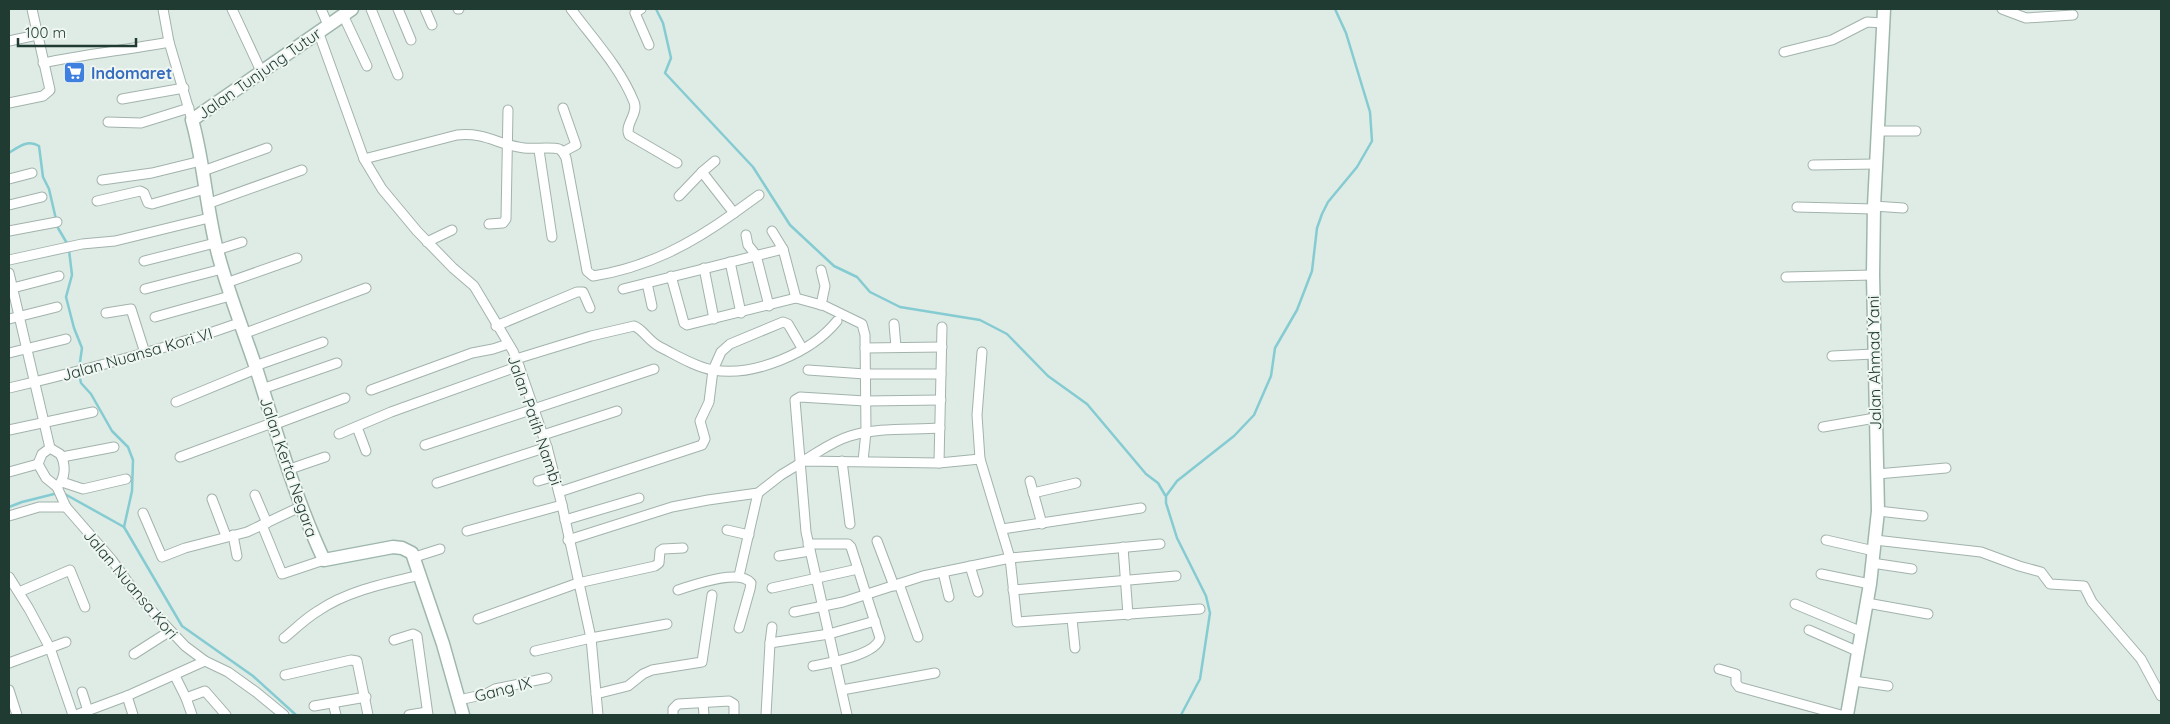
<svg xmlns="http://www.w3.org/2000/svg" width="2170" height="724" viewBox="0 0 2170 724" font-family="Quicksand,sans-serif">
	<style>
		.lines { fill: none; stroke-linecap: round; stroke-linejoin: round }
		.stream { stroke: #85cbd2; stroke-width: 2.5 }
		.street-casing { stroke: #a2b3ac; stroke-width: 11 }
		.secondary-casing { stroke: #9eb7ac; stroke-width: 15 }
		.street { stroke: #fff; stroke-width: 9 }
		.secondary { stroke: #fff; stroke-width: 12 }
		.labels { text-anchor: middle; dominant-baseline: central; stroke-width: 4; stroke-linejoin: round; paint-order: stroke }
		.shop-label { font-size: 16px; font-weight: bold; fill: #366cbe; stroke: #f0f7f3; text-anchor: start }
		.street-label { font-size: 16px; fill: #203b32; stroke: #f0f7f3 }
	</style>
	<rect width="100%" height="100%" fill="#dfebe5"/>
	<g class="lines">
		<g class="stream">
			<path d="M656 9 663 23 671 58 665 73 753 167 790 225 834 266 857 277 870 292 900 307 980 320 1007 334 1048 376 1087 404 1146 474 1158 483 1165 495"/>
			<path d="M9 153C18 147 28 139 39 146L43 177 49 189 58 228 68 245"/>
			<path d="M69 250 72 275 66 297 74 328 82 348 79 369"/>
			<path d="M79 374 81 383 91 394 112 431 128 447 133 460 132 491 124 527"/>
			<path d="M63 493 124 527 182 626 253 676 296 715"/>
			<path d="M9 507 22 502 58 493"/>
			<path d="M1181 715 1200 679 1210 613 1206 596 1177 538 1166 503V496L1177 481 1234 436 1254 415 1271 376 1275 348 1297 310 1312 271 1317 228 1322 214 1328 202 1357 167 1372 141 1370 112 1346 33 1335 9"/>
		</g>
		<defs>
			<g id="street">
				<path d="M163 9 169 42"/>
				<path d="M232 9 261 71"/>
				<path d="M321 9 328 25"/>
				<path d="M371 9 398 75"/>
				<path d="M398 9 411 40"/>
				<path d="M425 9 432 25"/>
				<path d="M458 9H459"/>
				<path d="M571 9C593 39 620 67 634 102 639 114 624 124 629 135L677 163"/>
				<path d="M641 9 635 13 649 45"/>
				<path d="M2002 9 2026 18 2073 15"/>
				<path d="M343 15 367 66"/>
				<path d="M318 31 364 159 382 189 417 231 453 268 474 286 513 351 519 366 547 447 562 505 591 638 598 715"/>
				<path d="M9 41 37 35"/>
				<path d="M1784 52 1832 40 1867 22 1883 23"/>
				<path d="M43 63C85 54 127 50 169 42L192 120"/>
				<path d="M122 99 184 88"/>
				<path d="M9 103 43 96 50 90 32 9"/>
				<path d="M108 122 141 123 189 108"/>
				<path d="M1877 131H1916"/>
				<path d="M539 150 552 237"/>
				<path d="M563 152 576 145 563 108"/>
				<path d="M364 159 457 135C486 132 498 145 524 148 533 149 554 147 559 149 563 151 564 154 566 158L585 260 587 271 593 276C646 268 691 244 734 213L702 172 715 161"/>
				<path d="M1813 165 1876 164"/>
				<path d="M203 171 267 148"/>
				<path d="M9 179 32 173"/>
				<path d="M102 180 152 173 201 161"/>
				<path d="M679 196 702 172"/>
				<path d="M97 201 140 191 144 193 148 203 152 204 205 189"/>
				<path d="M207 204 302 170"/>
				<path d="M9 205 42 197"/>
				<path d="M1874 206 1903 208"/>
				<path d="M1797 207 1874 209"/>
				<path d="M734 213 759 195"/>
				<path d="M489 224 503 223 506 219 508 110"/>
				<path d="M9 231 57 222"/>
				<path d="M772 231 783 249 796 298"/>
				<path d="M746 235 748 245 756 255 769 306"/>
				<path d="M427 242 452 230"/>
				<path d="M217 250 242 242"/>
				<path d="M9 260 82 244 115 241 209 218"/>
				<path d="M144 261 215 243"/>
				<path d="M730 262 741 313"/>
				<path d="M704 268 714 319"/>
				<path d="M821 270 825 286 821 305"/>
				<path d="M9 273 50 448"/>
				<path d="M671 276 684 323 687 325 796 298 825 306 862 324 865 335 866 432 863 461"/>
				<path d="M1786 277 1873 275"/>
				<path d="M226 283 297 258"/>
				<path d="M647 283 652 306"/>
				<path d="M9 289 59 276"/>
				<path d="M145 289 222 269"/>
				<path d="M623 289 783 249"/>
				<path d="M106 313 131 309 145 353"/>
				<path d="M155 317 230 296"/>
				<path d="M9 319 57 307"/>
				<path d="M894 324 896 347"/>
				<path d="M496 326 577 292H583L590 308"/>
				<path d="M243 334 366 288"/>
				<path d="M865 348 942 347"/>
				<path d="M982 352 977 415 980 459 1010 558 1017 622 1200 609"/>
				<path d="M9 353 66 339"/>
				<path d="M1832 356 1874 354"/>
				<path d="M516 359 591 336 634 326C643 329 648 341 660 347 676 355 695 367 713 370 754 377 811 353 837 321"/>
				<path d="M255 366 323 342"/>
				<path d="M808 370 865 374H941"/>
				<path d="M9 388C86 370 163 350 239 323"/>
				<path d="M262 389 337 363"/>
				<path d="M371 390 472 353 493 349 508 344"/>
				<path d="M176 402 256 369"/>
				<path d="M273 425 345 398"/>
				<path d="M357 427 366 451"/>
				<path d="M1823 427 1875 418"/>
				<path d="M9 430 93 412"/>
				<path d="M339 434 391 412 519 366"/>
				<path d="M543 435 617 411"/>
				<path d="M425 445 654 369"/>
				<path d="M50 448 60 454C66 464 66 478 57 487L46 478 38 464 42 454Z"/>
				<path d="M62 457 114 447"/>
				<path d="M180 457 272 423"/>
				<path d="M805 460C820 451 833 441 850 436 878 427 911 430 940 428"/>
				<path d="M842 461 850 524"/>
				<path d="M939 463 942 327"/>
				<path d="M287 470 325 457"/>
				<path d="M9 472 38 464"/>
				<path d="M1877 474 1946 468"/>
				<path d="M538 481 555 476"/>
				<path d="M1030 481 1042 524"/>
				<path d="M62 482 83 489 126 479"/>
				<path d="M437 483 547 447"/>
				<path d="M57 487 66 507 112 560 137 595 185 646 205 661 228 672 256 692 284 715"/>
				<path d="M559 492 702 445 705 439 700 421 709 402 713 370 721 352 730 344 783 322 788 324 802 348"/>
				<path d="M1033 493 1076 483"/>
				<path d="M255 495 267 523"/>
				<path d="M212 499 226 536"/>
				<path d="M1878 511 1923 516"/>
				<path d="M143 513 162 557 185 548 247 532 300 507"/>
				<path d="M9 516 39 507H66"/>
				<path d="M565 520 639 498"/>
				<path d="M262 525 282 574 324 560"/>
				<path d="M1002 529 1141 508"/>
				<path d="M727 530 749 535"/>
				<path d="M467 531 562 505"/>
				<path d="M233 535 237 556"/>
				<path d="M568 540 672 507 708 500 758 493 781 475 804 461 939 463 980 459"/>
				<path d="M1826 540 1874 551"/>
				<path d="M1875 540 1981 552 2019 566 2041 572 2050 584 2084 586 2092 602 2141 659 2161 696"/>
				<path d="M877 541 894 586"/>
				<path d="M808 544H848L851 547 880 638C876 655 829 663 813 666"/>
				<path d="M1123 547 1128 615"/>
				<path d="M779 556 810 551"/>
				<path d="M415 557 440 549"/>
				<path d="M1872 563 1912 569"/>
				<path d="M970 566 978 592"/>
				<path d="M943 572 949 597"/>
				<path d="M1821 574 1870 584"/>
				<path d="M739 576 758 493"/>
				<path d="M9 577 29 609 50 648 73 715"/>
				<path d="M899 584 918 637"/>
				<path d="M772 588 858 569"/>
				<path d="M678 590C694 585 739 568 751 583L750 589 739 628"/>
				<path d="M1013 590 1176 576"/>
				<path d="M19 592 70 570 85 607"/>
				<path d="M1867 603 1928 614"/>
				<path d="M1795 604 1862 632"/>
				<path d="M794 612 843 602 923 576 1010 558 1160 544"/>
				<path d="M478 619 578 583 655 566 659 563 660 551 663 549 683 548"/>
				<path d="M1072 619 1075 648"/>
				<path d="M1809 630 1859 652"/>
				<path d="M284 638C295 629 306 618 318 611 347 591 386 583 420 575"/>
				<path d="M394 640 413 634 417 636 428 715"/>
				<path d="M770 643 772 627"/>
				<path d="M535 651 591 638 667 624"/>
				<path d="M134 654 170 631"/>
				<path d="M9 663 66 642"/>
				<path d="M1719 669 1736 674V683L1739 687 1841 715"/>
				<path d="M285 675 351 660 357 661 368 715"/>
				<path d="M175 676 186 698 205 691 226 715"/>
				<path d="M1854 681 1888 686"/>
				<path d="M9 690 17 715"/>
				<path d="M842 690 935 673"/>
				<path d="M82 692 88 711"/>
				<path d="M596 694 628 686 643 674 652 670 702 662 712 595"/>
				<path d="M127 696 133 715"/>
				<path d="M186 698 192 715"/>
				<path d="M459 700 486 694 495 689 547 678"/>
				<path d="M333 703 336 715"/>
				<path d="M703 703 704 715"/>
				<path d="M314 706 366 697"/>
				<path d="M76 715 127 696 205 661"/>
				<path d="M409 715 427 712"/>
				<path d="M673 715V709L678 704 729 701 734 704V715"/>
				<path d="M766 715 770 643 829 634 875 621"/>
				<path d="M847 715 806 532 795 400 800 397 865 401 941 400"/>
			</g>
			<g id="secondary">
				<path d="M352 9 192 120C204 162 206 207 217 250 227 290 243 329 256 368 277 434 295 498 324 560L393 547 402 548 412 553 443 644 463 715"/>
				<path d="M1847 715 1870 584 1878 511 1873 275 1874 206 1884 9"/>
			</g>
		</defs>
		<use href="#street" class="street-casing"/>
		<use href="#secondary" class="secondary-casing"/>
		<use href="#street" class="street"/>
		<use href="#secondary" class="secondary"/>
	</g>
	<defs>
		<symbol id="supermarket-square" viewBox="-11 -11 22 22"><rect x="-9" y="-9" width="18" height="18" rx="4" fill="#3f7fe0" stroke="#f0f7f3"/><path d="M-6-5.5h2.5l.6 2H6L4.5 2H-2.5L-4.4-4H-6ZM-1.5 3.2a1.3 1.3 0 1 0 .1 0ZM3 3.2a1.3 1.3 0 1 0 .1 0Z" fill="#fff"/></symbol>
	</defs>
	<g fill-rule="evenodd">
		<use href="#supermarket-square" x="62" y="60" width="25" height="25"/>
	</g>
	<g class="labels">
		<g class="shop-label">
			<text x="91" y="73">Indomaret</text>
		</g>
		<g class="street-label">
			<text transform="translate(259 73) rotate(-35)">Jalan Tunjung Tutur</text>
			<text transform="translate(137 354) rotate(-16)">Jalan Nuansa Kori VI</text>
			<text transform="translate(1874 363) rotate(-91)">Jalan Ahmad Yani</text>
			<text transform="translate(535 420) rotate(71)">Jalan Patih Nambi</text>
			<text transform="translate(289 467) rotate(71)">Jalan Kerta Negara</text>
			<text transform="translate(131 584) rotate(50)">Jalan Nuansa Kori</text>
			<text transform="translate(503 689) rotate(-14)">Gang IX</text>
		</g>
	</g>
	<rect width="2170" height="724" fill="none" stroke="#203b32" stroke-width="20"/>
	<path d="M18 38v8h118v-8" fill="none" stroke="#203b32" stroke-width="2.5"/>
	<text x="25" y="38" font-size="15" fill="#203b32" stroke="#f0f7f3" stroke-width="4" paint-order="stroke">100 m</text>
</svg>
